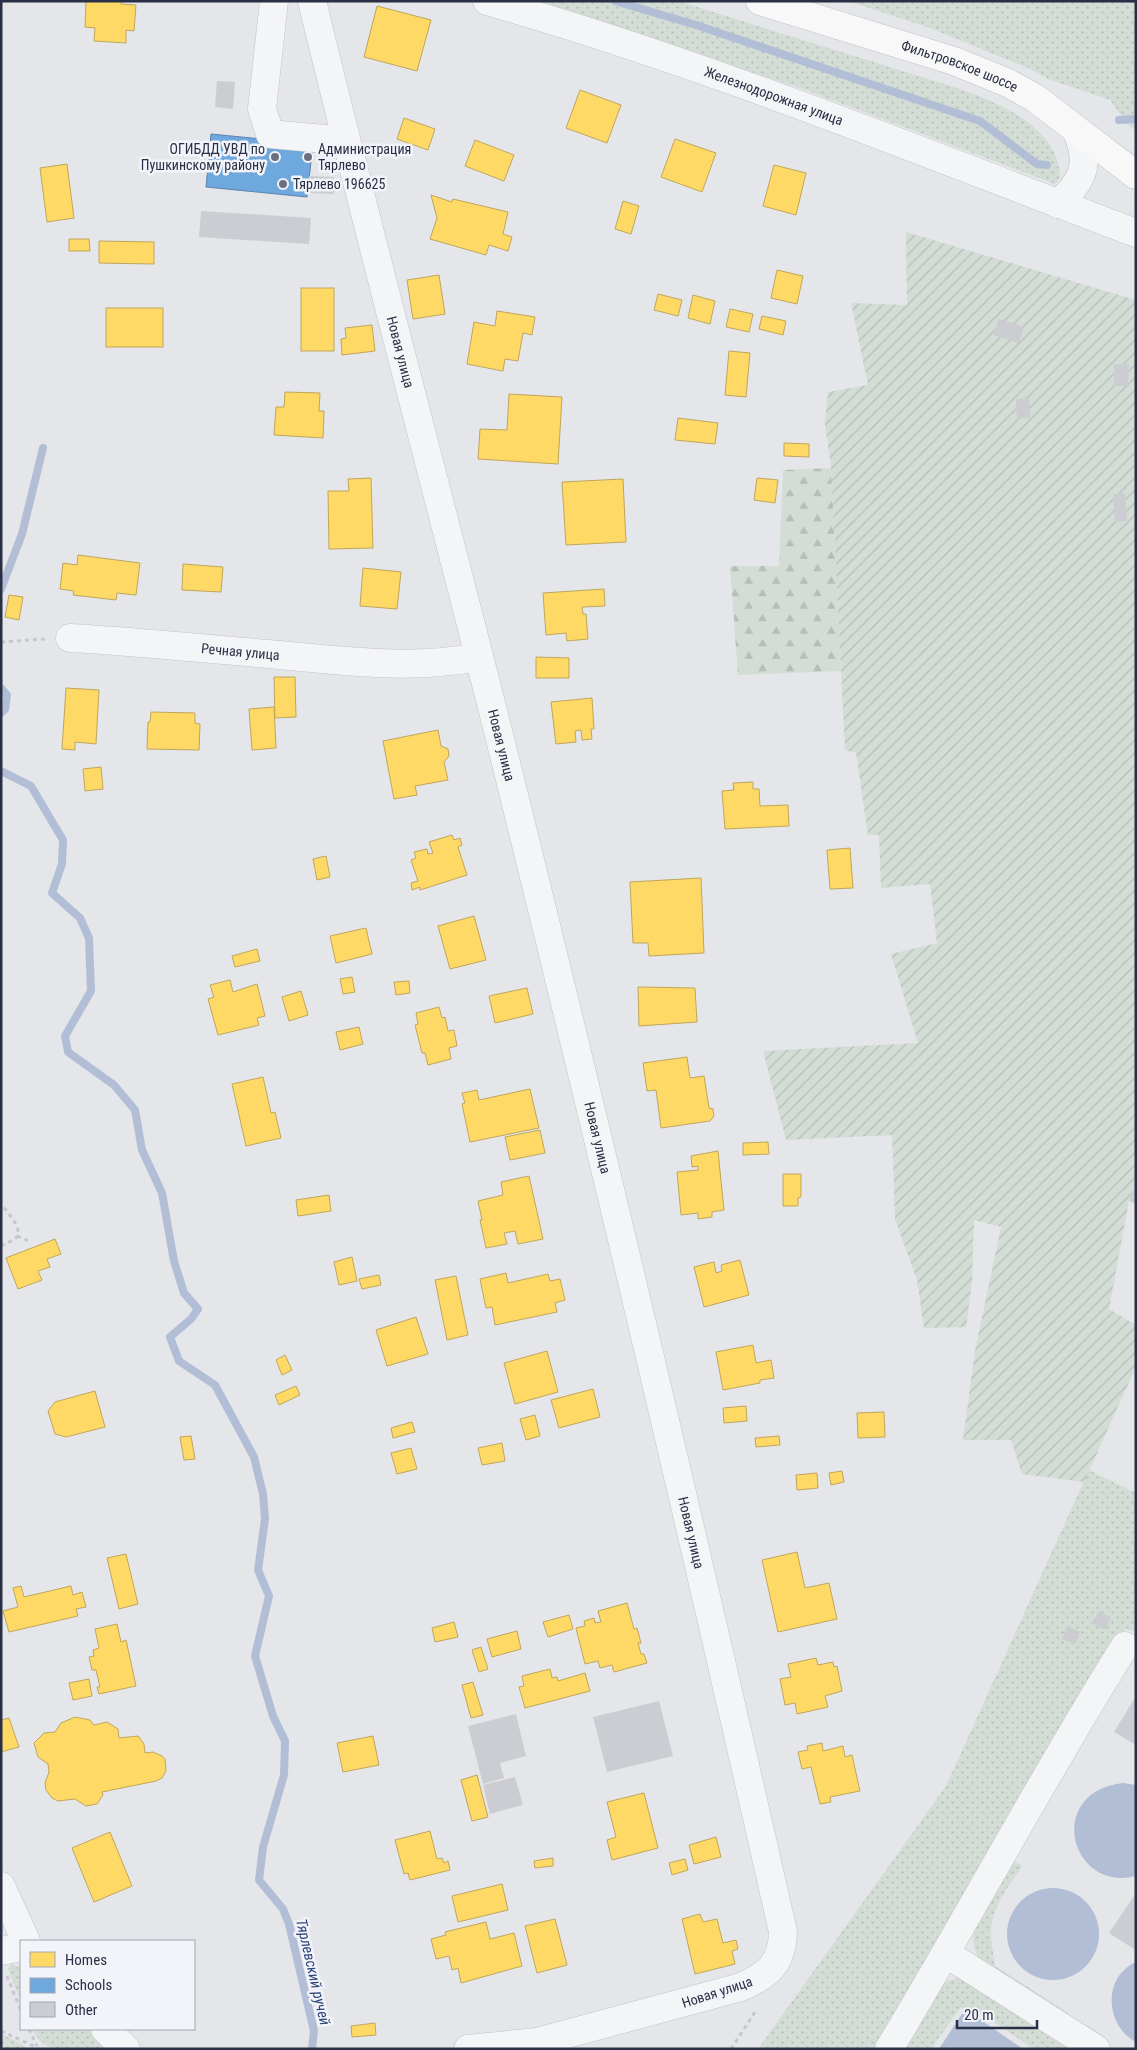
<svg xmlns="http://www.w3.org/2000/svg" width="1137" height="2050" viewBox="0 0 1137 2050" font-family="'Roboto Condensed',sans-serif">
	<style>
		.grass { fill: url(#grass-dots) }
		.forest { fill: url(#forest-firs) }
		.garden { fill: url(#garden-furrows) }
		.water { fill: #b2bed6 }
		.homes { fill: #ffd966; stroke: #bfa65c }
		.schools { fill: #6fa8dc; stroke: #5a84af }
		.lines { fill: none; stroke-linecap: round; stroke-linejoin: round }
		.stream { stroke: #b2bed6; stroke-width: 8 }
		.building { fill: #cccdd2 }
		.minor-casing { stroke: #c2c3c8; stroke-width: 29 }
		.major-casing { stroke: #c0c3c8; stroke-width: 29 }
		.path { stroke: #c6c7cd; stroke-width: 3; stroke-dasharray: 4 4; stroke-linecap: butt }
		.minor { stroke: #f4f5f7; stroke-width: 28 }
		.major { stroke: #f8f8f8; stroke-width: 28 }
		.poi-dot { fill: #6b6f7f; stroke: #f3f4f9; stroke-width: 2 }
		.labels { text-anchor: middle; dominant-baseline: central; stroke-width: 5; stroke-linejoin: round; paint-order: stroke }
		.street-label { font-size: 14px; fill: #292f45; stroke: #f3f4f9 }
		.poi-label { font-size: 14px; fill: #292f45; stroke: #f3f4f9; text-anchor: start }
		.water-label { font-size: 15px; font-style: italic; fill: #30477c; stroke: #f3f4f9 }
	</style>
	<defs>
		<pattern id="grass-dots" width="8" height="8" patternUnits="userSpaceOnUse" patternTransform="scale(1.25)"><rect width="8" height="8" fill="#d3ddd5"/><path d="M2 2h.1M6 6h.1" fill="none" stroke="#b5beb8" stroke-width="1.8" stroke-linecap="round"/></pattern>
		<pattern id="forest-firs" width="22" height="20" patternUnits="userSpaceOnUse" patternTransform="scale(1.25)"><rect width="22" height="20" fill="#d3ddd5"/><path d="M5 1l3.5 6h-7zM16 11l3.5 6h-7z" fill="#b5beb8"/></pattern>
		<pattern id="garden-furrows" width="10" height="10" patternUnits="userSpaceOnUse" patternTransform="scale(1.25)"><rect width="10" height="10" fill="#d3ddd5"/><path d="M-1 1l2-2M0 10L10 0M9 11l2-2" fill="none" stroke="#b5beb8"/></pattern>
	</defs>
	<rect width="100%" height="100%" fill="#e5e6ea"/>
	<g class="grass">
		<path d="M536 1H678L954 87C995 101 1059 126 1060 177L1055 184 800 88Z"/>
		<path d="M848 1H1134L1136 2V131L1128 125 1110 100 1048 79 1028 68 930 28Z"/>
		<path d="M1089 1470 1136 1493V1630L1131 1631 1125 1629 1121 1636 1117 1635 1066 1721 880 2049H758L946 1786Z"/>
		<path d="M1014 1862 1020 1864 1022 1867C1008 1887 990 1909 991 1935 991 1945 994 1956 995 1966L1068 2013 1067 2015C1078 2022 1108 2033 1111 2047L979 1959C975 1951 972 1942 974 1933 978 1913 1000 1883 1010 1864Z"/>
		<path d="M12 1963 21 1969V2002L8 1969Z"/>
		<path d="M962 1977 1078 2049H1034L973 2008H960L931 2049H900L936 1989 947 1981Z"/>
		<path d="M32 2029H92L112 2049H52L39 2040Z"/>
		<path d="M1 2034 22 2044 27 2049H1Z"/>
	</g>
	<path class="forest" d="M831 468 841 671 738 675 730 566H779L783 470Z"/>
	<path class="garden" d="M906 232 1136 300V1183L1129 1201 1109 1309 1136 1325V1367L1084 1482 1022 1474 1011 1440H963L975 1351 1001 1227 974 1220 972 1281 966 1327 924 1328 917 1280 895 1219 892 1135 786 1140 763 1051 918 1043 891 954 937 943 930 884 881 888 879 835H868L856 753 845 750 831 468 825 424 828 392 868 385 851 303 907 305Z"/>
	<g class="water">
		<path d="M1123 1783 1136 1785V1876C1070 1893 1044 1792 1123 1783Z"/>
		<circle cx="1053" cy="1934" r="46"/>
		<path d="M1136 1962V2042C1105 2026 1102 1977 1136 1962Z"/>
		<path d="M965 2009 1023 2049H939Z"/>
	</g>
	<g class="homes">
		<path d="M86 1H122L121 4 136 5 134 31 126 30V43L94 41 95 28 85 27Z"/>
		<path d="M377 6 431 20 417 71 364 57Z"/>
		<path d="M580 90 621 105 607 143 566 128Z"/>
		<path d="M404 118 435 129 428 150 397 139Z"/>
		<path d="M675 139 716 153 702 192 661 177Z"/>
		<path d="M475 140 514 155 504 181 465 166Z"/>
		<path d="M67 164 74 218 47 222 40 168Z"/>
		<path d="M774 165 806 173 796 215 763 206Z"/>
		<path d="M431 195 452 202 453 199 508 212 503 234 512 237 508 251 489 245 486 255 430 239 437 218Z"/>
		<path d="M623 201 639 206 631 234 615 229Z"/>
		<path d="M69 239H89L90 251H69Z"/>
		<path d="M99 241 154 242V264L99 263Z"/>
		<path d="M777 270 803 276 797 304 771 298Z"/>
		<path d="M439 275 445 314 413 319 407 280Z"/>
		<rect x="301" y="288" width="33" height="63"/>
		<path d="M658 294 682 300 678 316 654 310Z"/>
		<path d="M693 295 715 301 710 324 688 318Z"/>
		<rect x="106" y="308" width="57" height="39"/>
		<path d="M730 309 753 314 749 332 726 327Z"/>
		<path d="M497 311 535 317 532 335 523 333 518 361 505 359 503 371 467 364 474 322 495 326Z"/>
		<path d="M762 316 786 321 783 335 759 329Z"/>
		<path d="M372 325 375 351 342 355 341 339 346 338 345 328Z"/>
		<path d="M729 351 750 353 746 397 725 395Z"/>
		<path d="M285 392 320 393 319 411H324L323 438 274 435 276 407H284Z"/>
		<path d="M509 394 562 397 558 464 478 459 480 429 507 430Z"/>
		<path d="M678 418 718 423 715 444 675 440Z"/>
		<path d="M784 443 809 444V457L784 456Z"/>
		<path d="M371 478 373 548 329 549 328 491H349L348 479Z"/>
		<path d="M757 478 778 480 775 503 754 500Z"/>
		<path d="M623 479 626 542 566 545 562 482Z"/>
		<path d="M78 555 140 563 136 595 117 593 116 600 73 595 74 591 60 589 63 563 77 565Z"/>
		<path d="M183 564 223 567 221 592 182 590Z"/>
		<path d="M363 568 401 572 397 609 360 606Z"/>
		<path d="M604 589 605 606 582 607 583 614H586L588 639 567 641 566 633 546 635 543 593Z"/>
		<path d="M9 595 23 597 19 620 5 617Z"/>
		<path d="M536 657 569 658V678H536Z"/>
		<path d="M274 677H295L296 717 275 718Z"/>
		<path d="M66 688 99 690 96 744 75 742V750L62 749Z"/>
		<path d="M592 698 594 729H591L592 739 582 740 581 730 575 731 576 742 556 744 551 702Z"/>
		<path d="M274 707 276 748 252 750 249 709Z"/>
		<path d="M151 712 195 713V723L200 724 199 750 147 749 148 722H150Z"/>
		<path d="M438 730 441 746 448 749 449 756 444 762 448 780 415 786 417 795 394 799 383 741Z"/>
		<path d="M101 767 103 789 85 791 83 769Z"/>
		<path d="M753 782V789H759L760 806 788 805 789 826 725 829 722 791 734 790 733 783Z"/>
		<path d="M452 835 454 840 460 838 462 845 458 847 467 875 420 890V887L412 890 411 883 418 881 411 860 416 858 414 852 427 849 428 854 433 853 429 842Z"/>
		<path d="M850 848 853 888 830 889 827 850Z"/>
		<path d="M326 856 330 877 317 880 313 859Z"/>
		<path d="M701 878 704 953 649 956 648 943H633L630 882Z"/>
		<path d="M474 916 486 960 450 969 438 926Z"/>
		<path d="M366 928 372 954 336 963 330 936Z"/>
		<path d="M257 949 260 961 235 967 232 956Z"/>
		<path d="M352 977 355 992 343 994 340 979Z"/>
		<path d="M230 980 233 992 257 984 265 1016 257 1018 259 1025 218 1035 208 999 214 997 210 985Z"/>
		<path d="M409 981 410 993 396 995 394 982Z"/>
		<path d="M638 987 695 988 697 1022 639 1026Z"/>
		<path d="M527 988 533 1014 495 1023 489 996Z"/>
		<path d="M301 991 308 1015 289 1021 282 997Z"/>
		<path d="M439 1007 442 1018 445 1017 448 1031 454 1030 457 1046 449 1048 451 1059 428 1065 425 1053H422L415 1025 418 1024 416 1013Z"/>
		<path d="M359 1027 363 1044 340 1050 336 1032Z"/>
		<path d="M687 1057 690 1078 704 1076 709 1108 713 1109 714 1116 710 1121 661 1128 656 1090 647 1091 643 1063Z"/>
		<path d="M263 1077 271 1113 275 1112 281 1138 246 1146 232 1084Z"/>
		<path d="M530 1089 539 1128 470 1142 462 1104 465 1103 462 1093 477 1090 479 1100Z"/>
		<path d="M540 1130 545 1153 510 1160 505 1137Z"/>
		<path d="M768 1142 769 1154 743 1155V1143Z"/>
		<path d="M718 1151 724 1210 712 1212V1217L698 1219V1213L681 1215 677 1172 698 1170V1166L692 1167 691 1156Z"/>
		<path d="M783 1174H801V1197L798 1198V1206H783Z"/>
		<path d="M529 1176 543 1239 518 1244 515 1231 504 1233 507 1244 486 1248 480 1220H482L478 1201 503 1195 501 1182Z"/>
		<path d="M329 1195 331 1211 298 1216 296 1200Z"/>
		<path d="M55 1239 61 1254 47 1259 50 1267 38 1271 42 1280 18 1289 6 1258Z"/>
		<path d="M352 1257 357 1281 339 1285 334 1262Z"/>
		<path d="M740 1260 749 1295 704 1307 694 1267 714 1262 716 1273 722 1271 721 1265Z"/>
		<path d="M506 1273 508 1283 548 1274 550 1281 560 1279 565 1300 555 1303 557 1312 495 1325 492 1307 486 1308 480 1279Z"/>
		<path d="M379 1275 381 1285 362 1289 359 1279Z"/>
		<path d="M456 1276 468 1335 447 1340 435 1280Z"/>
		<path d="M416 1317 428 1354 387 1366 376 1330Z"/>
		<path d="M753 1345 756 1363 771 1360 774 1378 760 1380V1383L723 1390 716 1352Z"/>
		<path d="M547 1351 558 1392 515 1404 504 1363Z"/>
		<path d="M285 1355 292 1370 282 1375 276 1360Z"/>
		<path d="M296 1386 300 1395 279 1405 275 1395Z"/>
		<path d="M593 1389 600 1417 559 1428 551 1400Z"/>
		<path d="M95 1391 105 1427 66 1437 55 1434 48 1411 55 1402Z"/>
		<path d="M746 1406 747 1421 724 1423 723 1408Z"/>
		<path d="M884 1412 885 1437 858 1438 857 1413Z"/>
		<path d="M535 1415 540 1436 526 1440 520 1419Z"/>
		<path d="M412 1422 415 1432 393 1438 391 1428Z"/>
		<path d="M191 1436 195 1459 184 1460 180 1437Z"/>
		<path d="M779 1436 780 1445 756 1447 755 1438Z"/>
		<path d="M502 1443 505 1461 482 1465 478 1448Z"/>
		<path d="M411 1448 417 1469 397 1474 391 1453Z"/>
		<path d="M842 1471 844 1482 831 1485 829 1473Z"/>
		<path d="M817 1473 818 1488 797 1490 796 1475Z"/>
		<path d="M797 1552 805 1588 829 1583 837 1619 778 1632 762 1560Z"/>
		<path d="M126 1554 138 1604 119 1609 107 1558Z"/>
		<path d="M21 1586 24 1597 71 1586 73 1595 82 1592 86 1607 76 1609 78 1616 9 1632 3 1611 18 1607 13 1588Z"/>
		<path d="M627 1603 634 1629 637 1628 641 1643H638L641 1654H644L647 1663 614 1672 612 1665 600 1668 598 1661 585 1664 576 1628 585 1626 584 1621 594 1618 595 1623 601 1622 598 1611Z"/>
		<path d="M569 1615 573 1629 548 1637 543 1622Z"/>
		<path d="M454 1622 458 1637 435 1642 432 1628Z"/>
		<path d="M117 1624 121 1642 126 1640 136 1686 99 1694 97 1687H100L96 1670H92L89 1657 94 1656 93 1650 99 1648 95 1629Z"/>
		<path d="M517 1631 521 1649 492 1657 487 1639Z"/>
		<path d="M481 1647 488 1669 479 1672 472 1650Z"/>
		<path d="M816 1658 818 1665 833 1662 834 1667 837 1666 842 1691 825 1696 828 1707 797 1714 795 1703 785 1705 780 1679 791 1677 788 1664Z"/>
		<path d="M550 1669 552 1678 557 1677 558 1681 585 1673 590 1691 525 1708 519 1687 524 1686 522 1676Z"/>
		<path d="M89 1679 92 1696 73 1700 69 1683Z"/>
		<path d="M473 1682 483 1715 471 1718 462 1685Z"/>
		<path d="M75 1717 90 1720 94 1725 107 1722 118 1729 119 1738 138 1736 144 1744 145 1753 153 1752 162 1756 165 1759 166 1771 162 1778 156 1781 102 1792 103 1795 97 1804 86 1806 75 1799 58 1801 52 1798 46 1790 45 1783 49 1772 48 1764 38 1757 34 1743 44 1733 55 1732 61 1723Z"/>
		<path d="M9 1718 19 1747 1 1752V1720Z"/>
		<path d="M373 1736 379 1765 343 1772 337 1743Z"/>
		<path d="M822 1743 823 1751 843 1746 845 1757 852 1755 860 1791 830 1797 831 1802 820 1804 811 1767 802 1769 798 1752 808 1750 807 1746Z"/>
		<path d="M477 1775 488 1817 472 1821 461 1780Z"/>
		<path d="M644 1793 658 1848 612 1860 607 1840 616 1837 607 1802Z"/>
		<path d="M430 1831 437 1859 442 1858 444 1863 448 1861 450 1870 410 1880 408 1873 404 1874 395 1840Z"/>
		<path d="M110 1832 132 1886 94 1902 72 1848Z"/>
		<path d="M716 1837 721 1857 694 1864 689 1845Z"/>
		<path d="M553 1858V1866L535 1868 534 1861Z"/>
		<path d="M685 1859 688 1870 672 1875 669 1863Z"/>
		<path d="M502 1884 508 1910 458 1922 452 1896Z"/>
		<path d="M700 1914 703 1922 717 1919 723 1943 736 1940 738 1949 732 1951 735 1964 695 1974 682 1919Z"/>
		<path d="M555 1919 567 1965 537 1973 525 1926Z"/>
		<path d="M486 1922 490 1939 514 1933 522 1966 461 1983 458 1968 452 1970 449 1956 436 1959 431 1939 446 1935 445 1932Z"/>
		<path d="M375 2023 376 2035 352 2037 351 2026Z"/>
	</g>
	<path class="schools" d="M211 134 313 144 307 197 206 187Z"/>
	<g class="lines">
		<g class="stream">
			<path d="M615 1 696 25 980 121 1037 164 1047 165"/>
			<path d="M1119 120 1136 119"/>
			<path d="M1 589 22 534 43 448"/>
			<path d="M1 688 7 695 5 709 1 713"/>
			<path d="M1 771 31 786 63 840 62 864 52 893 80 918 89 938 91 991 65 1036 68 1052 114 1085 135 1110 142 1150 162 1193 174 1261 184 1293 198 1309 191 1319 170 1337 179 1361 215 1385 254 1457 263 1494 265 1519 258 1570 269 1596 255 1656 273 1716 285 1741 284 1775 263 1847 259 1880 283 1909 289 1924 314 2031 312 2049"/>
		</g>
	</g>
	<g class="building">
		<path d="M217 81 235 82 233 109 215 107Z"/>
		<path d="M309 176 334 177V194L308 193Z"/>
		<path d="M201 211 311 218 309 244 199 237Z"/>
		<path d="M999 319 1024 327 1019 343 993 335Z"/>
		<path d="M1114 364H1129L1128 386H1114Z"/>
		<path d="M1029 398 1030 418 1017 419 1016 399Z"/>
		<path d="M1125 493 1127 521 1115 522 1113 494Z"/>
		<path d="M1136 1183V1204L1129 1201Z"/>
		<path d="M1099 1611 1111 1618 1105 1630 1092 1623Z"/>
		<path d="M1068 1626 1080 1632 1075 1644 1062 1639Z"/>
		<path d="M1136 1696V1745L1114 1732Z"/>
		<path d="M659 1701 673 1756 607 1772 593 1717Z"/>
		<path d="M516 1714 526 1756 500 1763 504 1778 483 1784 468 1726Z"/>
		<path d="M515 1777 523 1805 490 1814 483 1785Z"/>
		<path d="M1136 1893V1945L1134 1949 1109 1933Z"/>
	</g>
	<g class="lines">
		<defs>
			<g id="minor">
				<path d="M274 1 262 109 270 134 346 141"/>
				<path id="s1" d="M312 1C371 244 436 485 497 727 597 1128 692 1530 783 1932 782 1963 769 1975 741 1987L537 2042 468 2049"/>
				<path id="s2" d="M487 1C708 64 921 152 1136 233"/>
				<path d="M1058 204C1084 180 1091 163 1076 130"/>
				<path id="s3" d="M70 638C140 642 209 649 279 655 347 661 410 670 479 657"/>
				<path d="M1 1886 26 1941"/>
				<path d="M1 1951 21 1947"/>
				<path d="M947 1954 1096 2049"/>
				<path d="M105 2029 126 2049"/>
				<path d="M889 2049C970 1915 1042 1778 1125 1646"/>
			</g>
			<g id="major">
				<path id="s4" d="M760 1 954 61 1008 83 1035 98 1136 175"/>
			</g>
		</defs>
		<use href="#minor" class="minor-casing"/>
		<use href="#major" class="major-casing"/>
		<g class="path">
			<path d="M1 642 45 639"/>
			<path d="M17 1236 31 1242"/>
			<path d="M1 1246C6 1243 13 1241 16 1238 24 1229 7 1212 2 1205"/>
			<path d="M7 1976 21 2011"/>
			<path d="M29 2029 37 2046"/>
			<path d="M1 2031 38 2048"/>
			<path d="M731 2049 755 2012"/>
		</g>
		<use href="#minor" class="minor"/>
		<use href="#major" class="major"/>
	</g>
	<g class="poi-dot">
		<circle cx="275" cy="157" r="5"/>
		<circle cx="308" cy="157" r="5"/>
		<circle cx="283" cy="184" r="5"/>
	</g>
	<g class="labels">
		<g class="street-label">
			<text stroke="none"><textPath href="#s4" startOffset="210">Фильтровское шоссе</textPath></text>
			<text stroke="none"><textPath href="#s2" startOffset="302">Железнодорожная улица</textPath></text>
			<text stroke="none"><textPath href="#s1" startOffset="362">Новая улица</textPath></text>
			<text stroke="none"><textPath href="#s3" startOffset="171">Речная улица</textPath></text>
			<text stroke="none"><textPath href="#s1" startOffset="768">Новая улица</textPath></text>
			<text stroke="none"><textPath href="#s1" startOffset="1172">Новая улица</textPath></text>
			<text stroke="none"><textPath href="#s1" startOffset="1578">Новая улица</textPath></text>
			<text transform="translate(717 1992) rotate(-18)">Новая улица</text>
		</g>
		<g class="poi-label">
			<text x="265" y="149" text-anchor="end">ОГИБДД УВД по<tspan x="265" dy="16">Пушкинскому району</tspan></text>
			<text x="318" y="149">Администрация<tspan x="318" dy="16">Тярлево</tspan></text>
			<text x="293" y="184">Тярлево 196625</text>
		</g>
		<g class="water-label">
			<text transform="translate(313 1972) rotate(77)">Тярлевский ручей</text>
		</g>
	</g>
	<rect width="1137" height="2050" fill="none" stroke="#292f45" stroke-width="5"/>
	<rect x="20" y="1940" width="175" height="90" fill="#f3f4f9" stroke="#a2a5b1"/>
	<rect x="30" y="1952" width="25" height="15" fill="#ffd966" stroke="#a2a5b1"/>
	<text x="65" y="1965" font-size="15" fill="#292f45">Homes</text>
	<rect x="30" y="1978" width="25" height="15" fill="#6fa8dc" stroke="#a2a5b1"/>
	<text x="65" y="1990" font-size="15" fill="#292f45">Schools</text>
	<rect x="30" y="2002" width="25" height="15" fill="#cccdd2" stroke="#a2a5b1"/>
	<text x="65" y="2015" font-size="15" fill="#292f45">Other</text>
	<path d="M957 2020v8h80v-8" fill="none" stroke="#292f45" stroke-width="2.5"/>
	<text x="964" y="2020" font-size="15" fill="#292f45" stroke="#f3f4f9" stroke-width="4" paint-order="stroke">20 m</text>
</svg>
